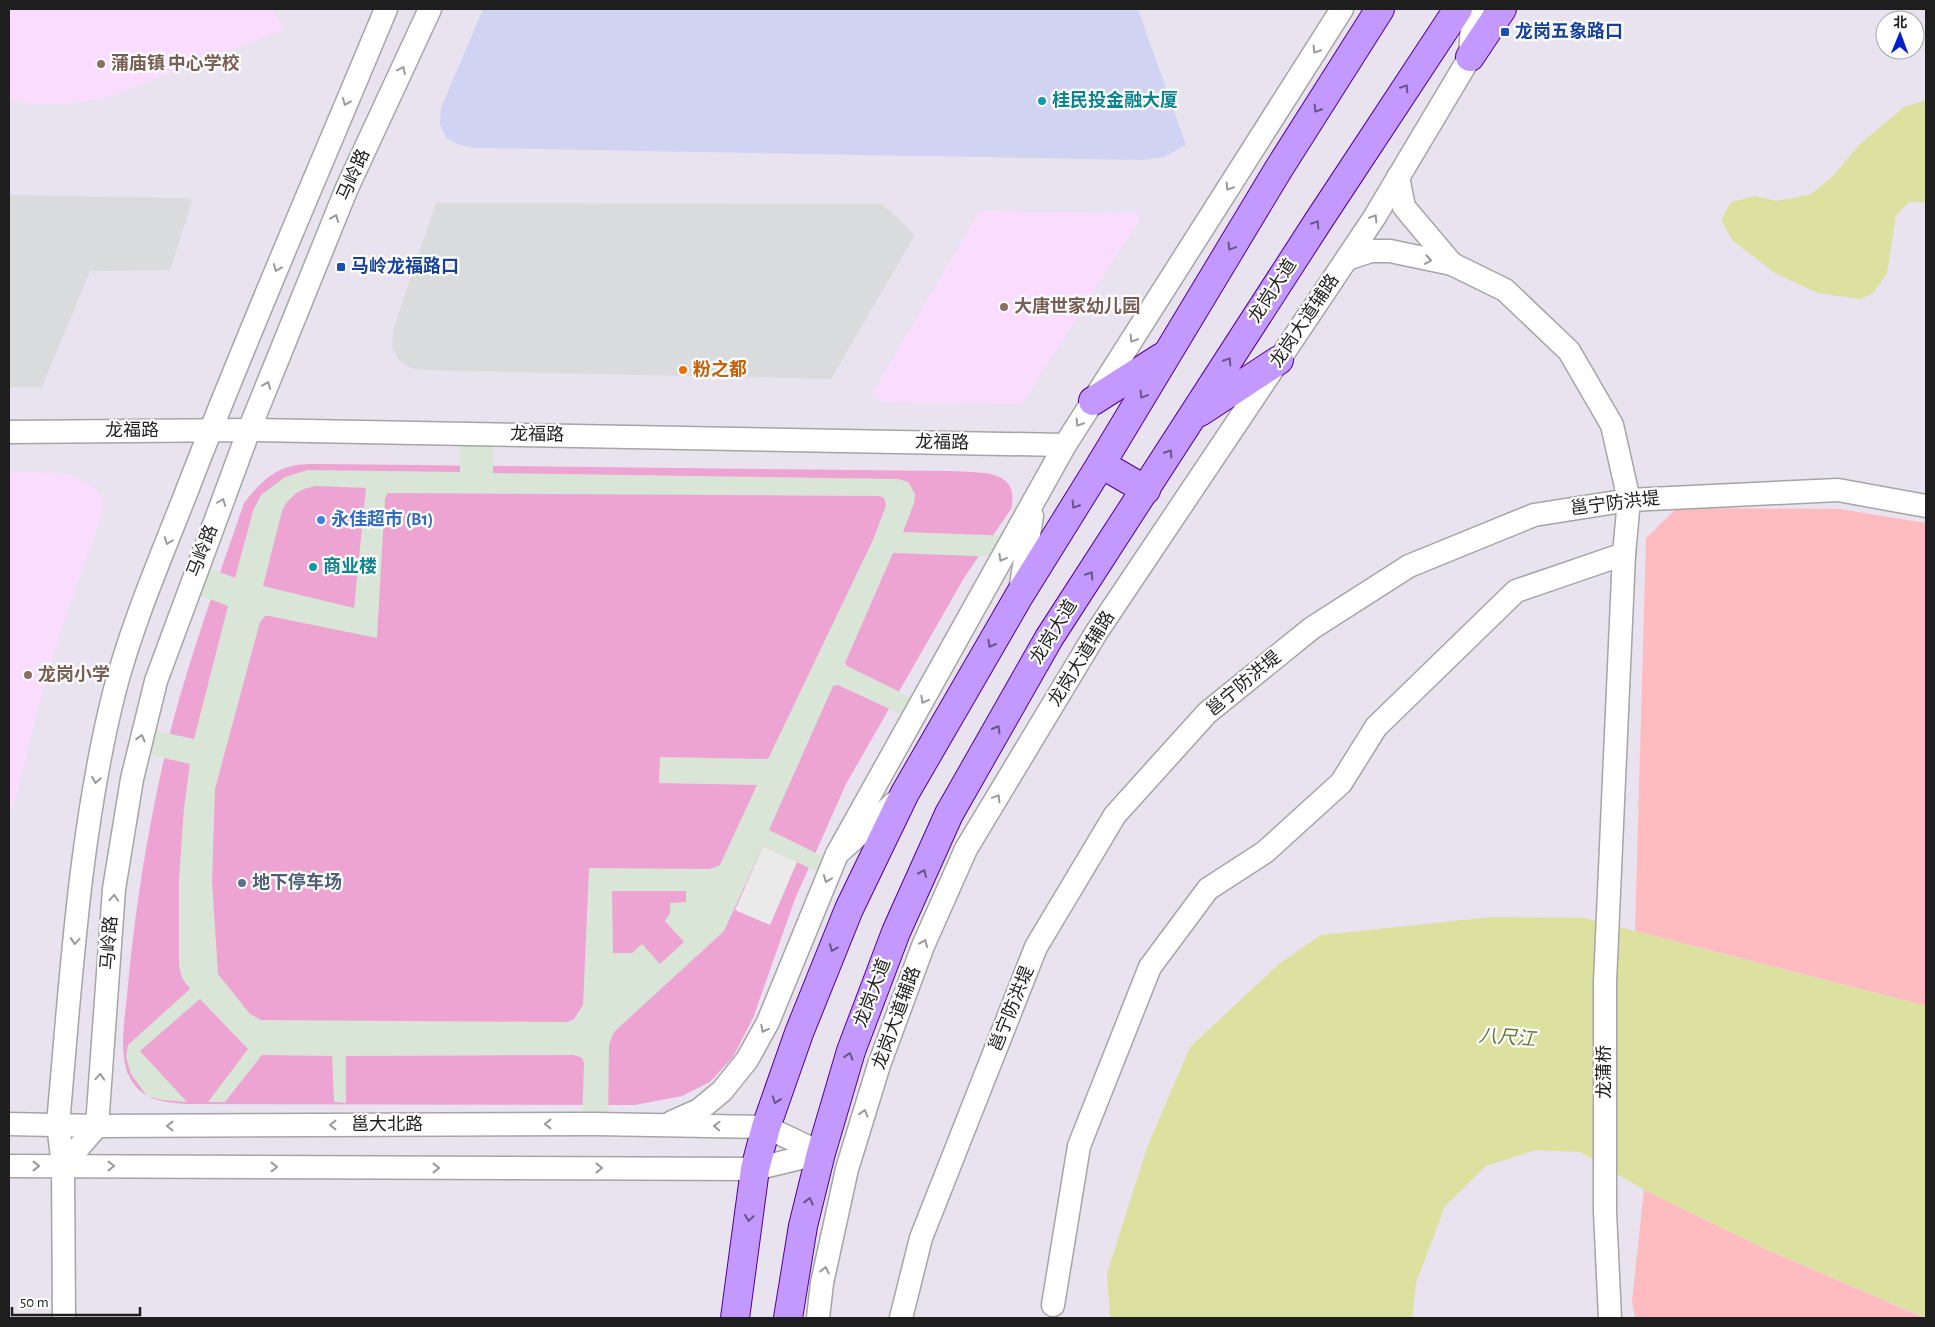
<svg xmlns="http://www.w3.org/2000/svg" width="1935" height="1327" viewBox="0 0 1935 1327" font-family="'Alegreya Sans','Noto Sans SC',sans-serif">
	<style>
		.residential { fill: #dadbdc }
		.commercial { fill: #d0d4f2 }
		.education { fill: #fadcff }
		.grass { fill: #eea4d3 }
		.park { fill: #febbc0 }
		.parking { fill: #eaeaea }
		.plaza { fill: #d9e5d7; fill-rule: evenodd }
		.water { fill: #dce19f }
		.lines { fill: none; stroke-linecap: round; stroke-linejoin: round }
		.minor-casing { stroke: #a5a5a5; stroke-width: 25 }
		.major-casing { stroke: #4f0097; stroke-width: 30 }
		.minor { stroke: #fff; stroke-width: 22 }
		.major { stroke: #c398ff; stroke-width: 28 }
		.oneway { stroke: #9a9a9a }
		.oneway2 { stroke: #685583 }
		.transit-dot { fill: #1a4fb4; stroke: #fff; stroke-width: 2 }
		.education-dot { fill: #8d6e63; stroke: #fff; stroke-width: 2 }
		.culture-dot { fill: #0f9aa8; stroke: #fff; stroke-width: 2 }
		.food-dot { fill: #e8710a; stroke: #fff; stroke-width: 2 }
		.shop-dot { fill: #3f7fe0; stroke: #fff; stroke-width: 2 }
		.service-dot { fill: #5c6f8a; stroke: #fff; stroke-width: 2 }
		.labels { text-anchor: middle; dominant-baseline: central; stroke-width: 4.5; stroke-linejoin: round; paint-order: stroke }
		.transit-label { font-size: 18px; font-weight: bold; fill: #164399; stroke: #fff; text-anchor: start }
		.education-label { font-size: 18px; font-weight: bold; fill: #785e54; stroke: #fff; text-anchor: start }
		.culture-label { font-size: 18px; font-weight: bold; fill: #0d838f; stroke: #fff; text-anchor: start }
		.street-label { font-size: 18px; fill: #1e1e1e; stroke: #fff }
		.food-label { font-size: 18px; font-weight: bold; fill: #c56008; stroke: #fff; text-anchor: start }
		.shop-label { font-size: 18px; font-weight: bold; fill: #366cbe; stroke: #fff; text-anchor: start }
		.service-label { font-size: 18px; font-weight: bold; fill: #4e5e75; stroke: #fff; text-anchor: start }
		.water-label { font-size: 19px; font-style: italic; fill: #617b32; stroke: #fff }
	</style>
	<rect width="100%" height="100%" fill="#e9e3ef"/>
	<g class="residential">
		<path d="M9 195 185 198 190 199 192 202 170 270 90 271 42 387H9Z"/>
		<path d="M436 203 882 204 915 235 831 379 419 370 410 368 398 359 392 347 393 331Z"/>
	</g>
	<path class="commercial" d="M483 9H1138L1186 145 1164 157 1143 160 474 148 457 144 446 138 440 125 441 108Z"/>
	<g class="education">
		<path d="M9 9H272L283 30 105 98 62 104 28 103 9 100Z"/>
		<path d="M980 211 1135 213 1138 215 1139 220 1022 404 883 402 874 395V390Z"/>
		<path d="M9 472 52 473 75 476 95 488 101 498 102 508 100 520 61 630 35 720 13 809 9 808Z"/>
	</g>
	<path class="grass" d="M320 464 951 471C979 473 1021 468 1011 509L964 578 846 784 795 899 753 1018 733 1057 710 1082 682 1096 635 1105 185 1104C162 1102 142 1100 130 1078 117 1054 126 1012 128 985 136 898 151 810 172 725 192 650 219 576 244 503 256 487 272 470 292 466 300 464 311 464 320 464Z"/>
	<g class="park">
		<path d="M1677 508 1839 509 1926 523V1006L1635 931 1646 538Z"/>
		<path d="M1644 1190 1763 1248 1925 1318H1635L1632 1301Z"/>
	</g>
	<path class="parking" d="M763 846 797 862 770 925 735 910Z"/>
	<path class="plaza" d="M460 434 493 435V473L899 479 908 482 915 494 914 503 903 532 1014 536 1003 557 893 553 845 663 847 666 922 703 913 720 838 685 833 686 769 830 834 862 828 877 763 846 724 931 614 1032 609 1044 608 1124H582L584 1063 582 1058 574 1055 346 1056V1103L334 1102 332 1056 262 1055 225 1102H208L248 1049 200 999 140 1051 187 1102 162 1100 147 1096 131 1074 126 1057 128 1045 190 989 182 978 179 966V880L184 808 190 764 137 752 143 728 194 739 228 606 188 591 198 564 235 578 253 511 261 495 285 477 308 470 460 472ZM315 486 366 488 354 608 263 586 282 511 286 503 295 494 304 489ZM388 493 879 496 884 498 886 505 884 511 873 540 768 759 660 757 659 783 757 785 720 865 710 869 589 868 583 1005 574 1019 567 1022 261 1020 250 1014 218 974 212 882 215 789 260 622 265 616H269L377 638 385 498ZM612 891H686V902L670 903V913L665 921 684 942 660 964 642 944 632 953H613Z"/>
	<g class="water">
		<path d="M1926 100V202H1909L1896 215 1887 274 1872 294 1860 299 1818 293 1775 273 1732 240 1721 220 1731 202 1755 196 1777 201 1811 194 1833 176 1859 145 1904 107Z"/>
		<path d="M1492 917 1584 918 1926 1006V1318L1763 1248 1644 1190 1580 1152 1536 1150 1486 1166 1445 1206 1416 1283 1412 1318H1110L1107 1273 1148 1145 1190 1047 1280 963 1321 935Z"/>
	</g>
	<g class="lines">
		<defs>
			<g id="minor">
				<path d="M1347 259 1371 251H1390L1452 264 1404 207 1398 177"/>
				<path d="M1452 264 1505 290 1569 351 1612 425 1629 500 1624 554 1605 982V1212L1610 1318"/>
				<path d="M9 432 249 430 1065 445"/>
				<path d="M1020 591 1032 516"/>
				<path d="M837 854 1065 445 1342 9"/>
				<path d="M672 1122 699 1110 722 1091 747 1060 768 1022 837 854 900 798"/>
				<path d="M9 1124 97 1126 595 1124 766 1127 821 1153"/>
				<path d="M97 1126 114 889 132 779 156 681 249 430 347 188 430 9"/>
				<path d="M9 1166 755 1169 821 1153"/>
				<path d="M63 1166 97 1126"/>
				<path d="M1053 1305 1079 1146 1150 967 1208 889 1265 852 1341 783 1376 727 1516 591 1624 554"/>
				<path d="M64 1318 63 1166 58 1124C71 980 79 834 114 693 132 623 162 555 188 488 250 327 320 168 386 9"/>
				<path d="M818 1318 822 1283 847 1169 879 1065 923 946 966 849 1096 633 1374 218 1470 57 1473 9"/>
				<path d="M901 1318 921 1238 1036 947 1115 815 1207 713 1312 628 1409 566 1534 515 1629 500 1838 490 1926 506"/>
			</g>
			<g id="major">
				<path d="M1470 57 1502 9"/>
				<path d="M1093 401 1162 357"/>
				<path d="M1200 412 1279 360"/>
				<path d="M1101 464 1146 490"/>
				<path d="M735 1318 755 1169 766 1127 799 1033 849 909 905 793 1019 596 1101 464 1278 170 1380 9"/>
				<path d="M788 1318 803 1226 821 1153 851 1051 896 932 949 814 1049 638 1319 220 1458 9"/>
			</g>
		</defs>
		<use href="#minor" class="minor-casing"/>
		<use href="#major" class="major-casing"/>
		<use href="#minor" class="minor"/>
		<use href="#major" class="major"/>
	</g>
	<defs><path id="oneway-chevron" d="M-2-3.5L2.5 0L-2 3.5" fill="none" stroke-width="1.6" stroke-linecap="round" stroke-linejoin="round" transform="scale(1.25)"/></defs>
	<g class="oneway">
		<use href="#oneway-chevron" transform="translate(1316 50) rotate(122)"/>
		<use href="#oneway-chevron" transform="translate(402 70) rotate(-65)"/>
		<use href="#oneway-chevron" transform="translate(346 102) rotate(113)"/>
		<use href="#oneway-chevron" transform="translate(1229 187) rotate(122)"/>
		<use href="#oneway-chevron" transform="translate(335 218) rotate(-68)"/>
		<use href="#oneway-chevron" transform="translate(1374 218) rotate(-58)"/>
		<use href="#oneway-chevron" transform="translate(1428 260) rotate(10)"/>
		<use href="#oneway-chevron" transform="translate(277 268) rotate(112)"/>
		<use href="#oneway-chevron" transform="translate(1133 339) rotate(122)"/>
		<use href="#oneway-chevron" transform="translate(267 385) rotate(-68)"/>
		<use href="#oneway-chevron" transform="translate(1079 423) rotate(122)"/>
		<use href="#oneway-chevron" transform="translate(222 502) rotate(-69)"/>
		<use href="#oneway-chevron" transform="translate(168 541) rotate(111)"/>
		<use href="#oneway-chevron" transform="translate(1002 558) rotate(119)"/>
		<use href="#oneway-chevron" transform="translate(924 700) rotate(119)"/>
		<use href="#oneway-chevron" transform="translate(141 738) rotate(-76)"/>
		<use href="#oneway-chevron" transform="translate(96 780) rotate(100)"/>
		<use href="#oneway-chevron" transform="translate(997 798) rotate(-59)"/>
		<use href="#oneway-chevron" transform="translate(827 879) rotate(112)"/>
		<use href="#oneway-chevron" transform="translate(114 898) rotate(-86)"/>
		<use href="#oneway-chevron" transform="translate(75 941) rotate(95)"/>
		<use href="#oneway-chevron" transform="translate(924 943) rotate(-67)"/>
		<use href="#oneway-chevron" transform="translate(764 1029) rotate(118)"/>
		<use href="#oneway-chevron" transform="translate(100 1077) rotate(-86)"/>
		<use href="#oneway-chevron" transform="translate(864 1113) rotate(-73)"/>
		<use href="#oneway-chevron" transform="translate(548 1124) rotate(180)"/>
		<use href="#oneway-chevron" transform="translate(333 1125) rotate(180)"/>
		<use href="#oneway-chevron" transform="translate(170 1126) rotate(180)"/>
		<use href="#oneway-chevron" transform="translate(717 1126) rotate(-178)"/>
		<use href="#oneway-chevron" transform="translate(36 1166)"/>
		<use href="#oneway-chevron" transform="translate(111 1166)"/>
		<use href="#oneway-chevron" transform="translate(274 1167)"/>
		<use href="#oneway-chevron" transform="translate(436 1168)"/>
		<use href="#oneway-chevron" transform="translate(599 1168)"/>
		<use href="#oneway-chevron" transform="translate(825 1270) rotate(-78)"/>
	</g>
	<g class="oneway2">
		<use href="#oneway-chevron" transform="translate(1405 88) rotate(-57)"/>
		<use href="#oneway-chevron" transform="translate(1317 109) rotate(122)"/>
		<use href="#oneway-chevron" transform="translate(1316 224) rotate(-57)"/>
		<use href="#oneway-chevron" transform="translate(1231 247) rotate(121)"/>
		<use href="#oneway-chevron" transform="translate(1228 361) rotate(-57)"/>
		<use href="#oneway-chevron" transform="translate(1143 395) rotate(121)"/>
		<use href="#oneway-chevron" transform="translate(1169 453) rotate(-58)"/>
		<use href="#oneway-chevron" transform="translate(1075 505) rotate(122)"/>
		<use href="#oneway-chevron" transform="translate(1090 575) rotate(-57)"/>
		<use href="#oneway-chevron" transform="translate(991 644) rotate(120)"/>
		<use href="#oneway-chevron" transform="translate(997 729) rotate(-60)"/>
		<use href="#oneway-chevron" transform="translate(923 873) rotate(-66)"/>
		<use href="#oneway-chevron" transform="translate(833 948) rotate(112)"/>
		<use href="#oneway-chevron" transform="translate(849 1056) rotate(-73)"/>
		<use href="#oneway-chevron" transform="translate(776 1100) rotate(109)"/>
		<use href="#oneway-chevron" transform="translate(809 1201) rotate(-76)"/>
		<use href="#oneway-chevron" transform="translate(749 1218) rotate(98)"/>
	</g>
	<g class="transit-dot">
		<rect x="1500" y="27" width="10" height="10" rx="2.5"/>
		<rect x="336" y="262" width="10" height="10" rx="2.5"/>
	</g>
	<g class="education-dot">
		<circle cx="101" cy="64" r="5"/>
		<circle cx="1004" cy="307" r="5"/>
		<circle cx="28" cy="675" r="5"/>
	</g>
	<g class="culture-dot">
		<circle cx="1042" cy="101" r="5"/>
		<circle cx="313" cy="567" r="5"/>
	</g>
	<circle class="food-dot" cx="683" cy="370" r="5"/>
	<circle class="shop-dot" cx="321" cy="520" r="5"/>
	<circle class="service-dot" cx="242" cy="883" r="5"/>
	<g class="labels">
		<g class="transit-label">
			<text x="1515" y="32">龙岗五象路口</text>
			<text x="351" y="267">马岭龙福路口</text>
		</g>
		<g class="education-label">
			<text x="111" y="64">蒲庙镇 中心学校</text>
			<text x="1014" y="307">大唐世家幼儿园</text>
			<text x="38" y="675">龙岗小学</text>
		</g>
		<g class="culture-label">
			<text x="1052" y="101">桂民投金融大厦</text>
			<text x="323" y="567">商业楼</text>
		</g>
		<g class="street-label">
			<text transform="translate(354 175) rotate(-66)">马岭路</text>
			<text transform="translate(1273 291) rotate(-57)">龙岗大道</text>
			<text transform="translate(1305 321) rotate(-56)">龙岗大道辅路</text>
			<text x="132" y="431">龙福路</text>
			<text transform="translate(537 435) rotate(1)">龙福路</text>
			<text transform="translate(942 443) rotate(1)">龙福路</text>
			<text transform="translate(1615 504) rotate(-7)">邕宁防洪堤</text>
			<text transform="translate(203 551) rotate(-69)">马岭路</text>
			<text transform="translate(1054 632) rotate(-58)">龙岗大道</text>
			<text transform="translate(1082 659) rotate(-58)">龙岗大道辅路</text>
			<text transform="translate(1244 684) rotate(-40)">邕宁防洪堤</text>
			<text transform="translate(110 943) rotate(-86)">马岭路</text>
			<text transform="translate(873 993) rotate(-69)">龙岗大道</text>
			<text transform="translate(1012 1009) rotate(-68)">邕宁防洪堤</text>
			<text transform="translate(897 1018) rotate(-70)">龙岗大道辅路</text>
			<text transform="translate(1605 1072) rotate(-90)">龙蒲桥</text>
			<text x="387" y="1125">邕大北路</text>
		</g>
		<g class="food-label">
			<text x="693" y="370">粉之都</text>
		</g>
		<g class="shop-label">
			<text x="331" y="520">永佳超市 (B1)</text>
		</g>
		<g class="service-label">
			<text x="252" y="883">地下停车场</text>
		</g>
		<g class="water-label">
			<text transform="translate(1507 1038) rotate(4)">八尺江</text>
		</g>
	</g>
	<rect width="1935" height="1327" fill="none" stroke="#1e1e1e" stroke-width="20"/>
	<g transform="translate(1900 35) rotate(1)"><circle r="24" fill="#ffffff" stroke="#a5a5a5"/>
	<path d="M0-4L9 19L0 12L-9 19Z" fill="#001ecb"/>
	<text y="-8" font-size="14" font-weight="bold" text-anchor="middle" fill="#1e1e1e">北</text>
	</g>
	<path d="M12 1307v8h128v-8" fill="none" stroke="#1e1e1e" stroke-width="2.5"/>
	<text x="20" y="1307" font-size="15" fill="#1e1e1e" stroke="#ffffff" stroke-width="4" paint-order="stroke">50 m</text>
</svg>
